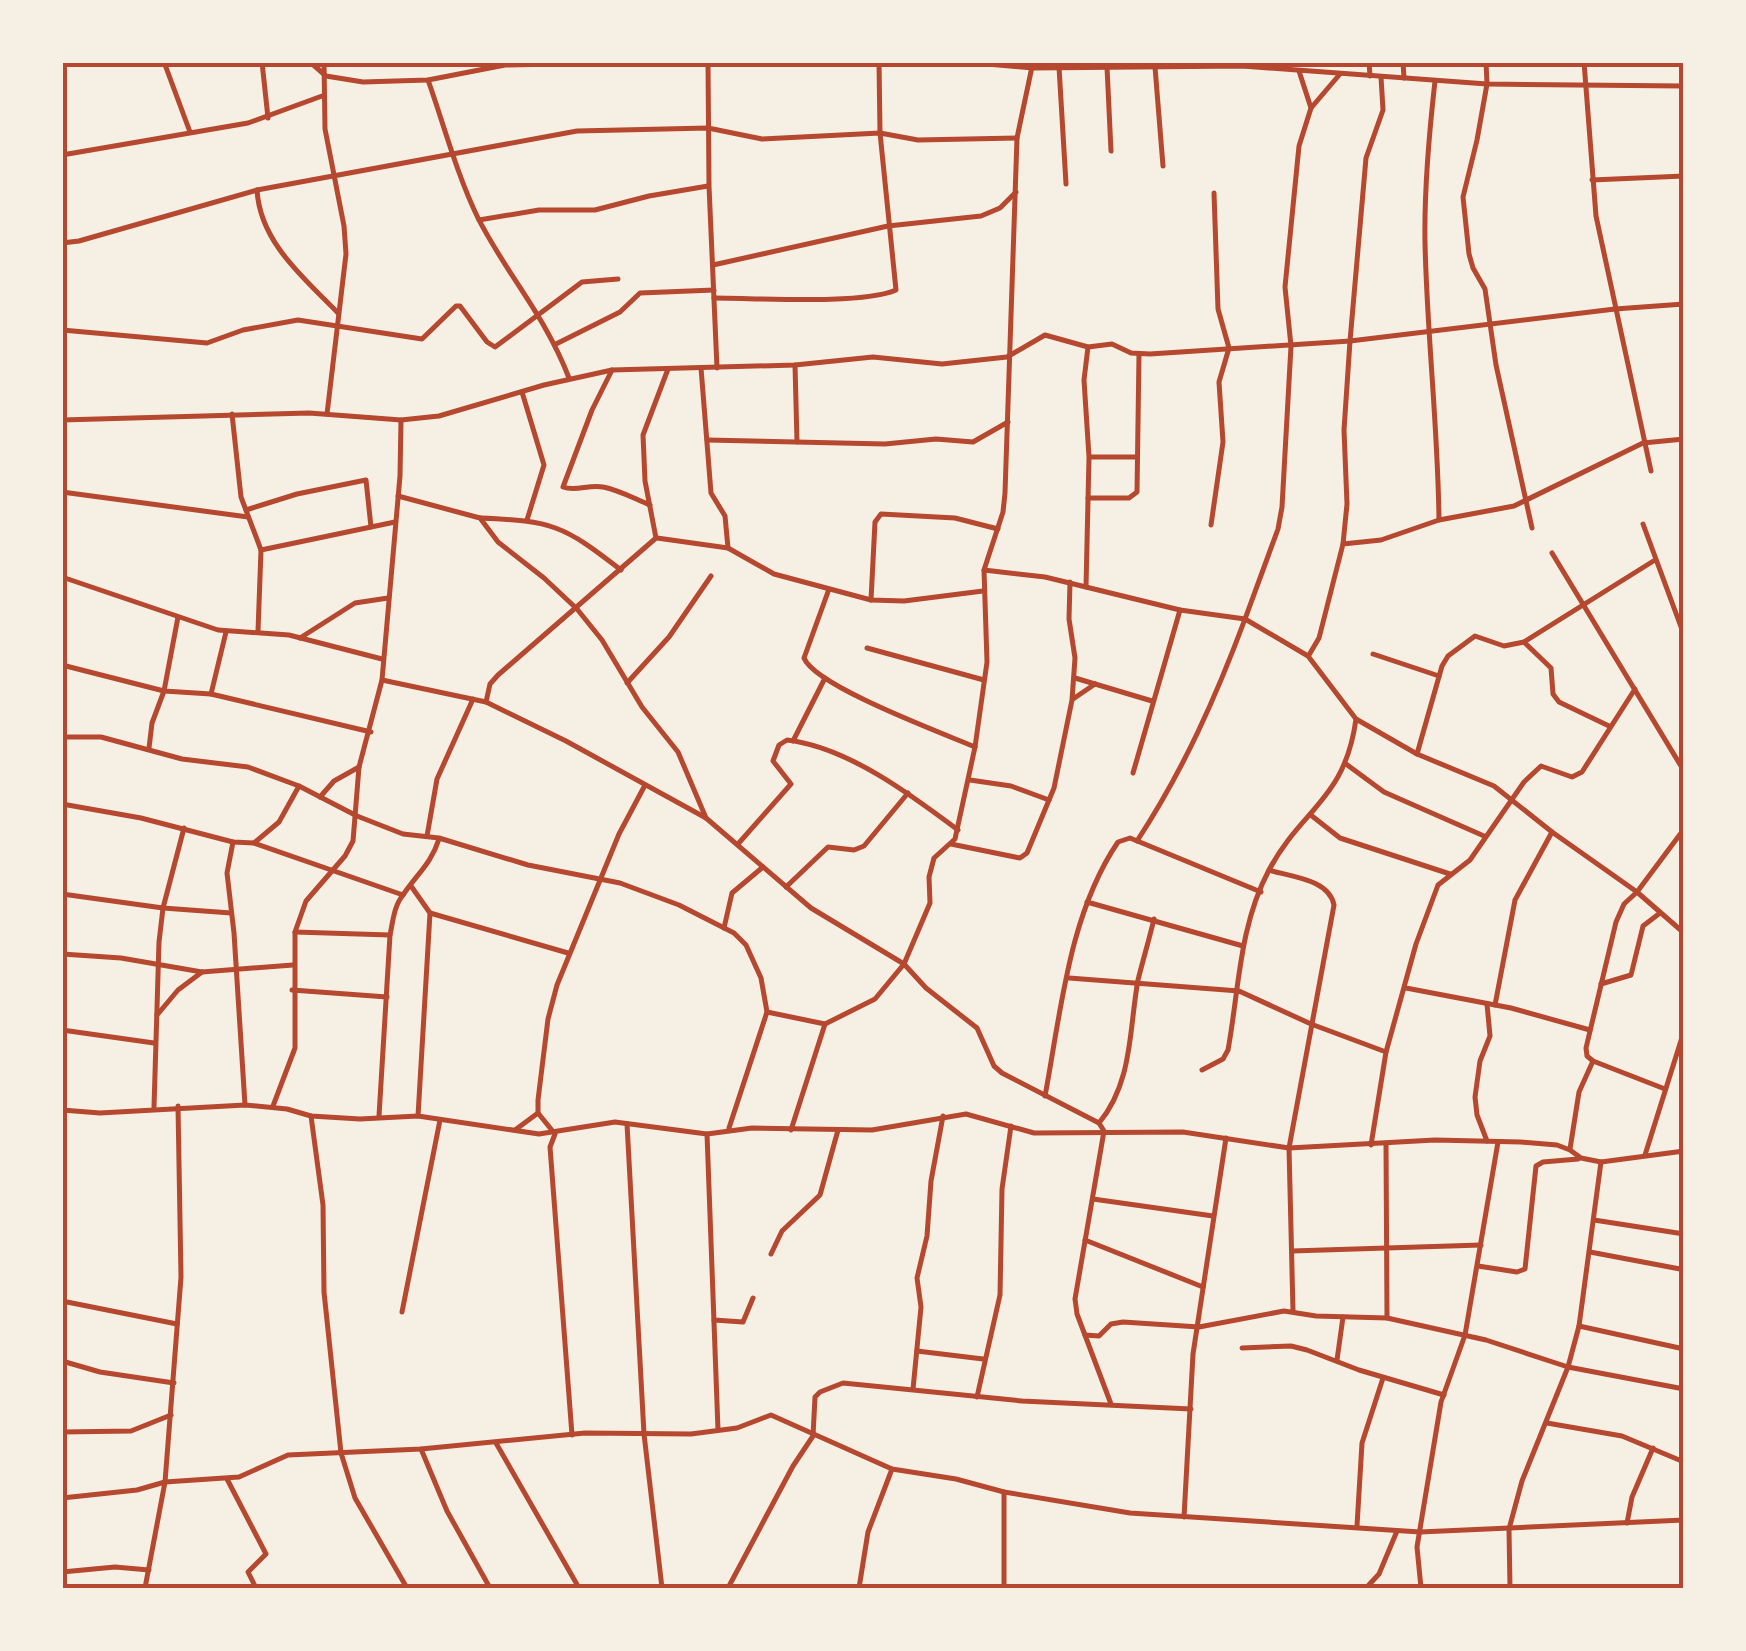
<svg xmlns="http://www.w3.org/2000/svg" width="1746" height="1651" viewBox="0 0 1746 1651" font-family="'Source Sans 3',sans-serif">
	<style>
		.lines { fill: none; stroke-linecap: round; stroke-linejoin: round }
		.minor { stroke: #b5482f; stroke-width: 5 }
		.neatline { fill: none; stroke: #b5482f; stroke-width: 4 }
	</style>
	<rect width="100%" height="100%" fill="#f6efe4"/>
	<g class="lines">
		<g class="minor">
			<path d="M164 62 190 132"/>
			<path d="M262 62 268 118"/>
			<path d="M310 62 326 76 363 82 428 80 505 65 652 62"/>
			<path d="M324 62 325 129 344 226 346 254 327 414"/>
			<path d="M708 62 709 186 717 368"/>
			<path d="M964 62 1033 68 1242 66 1487 84 1684 86"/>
			<path d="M1369 62 1370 76"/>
			<path d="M1403 62 1404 78"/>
			<path d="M1486 62 1487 84 1477 140 1463 197 1469 254 1473 268 1485 289 1496 365 1532 528"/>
			<path d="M1584 62 1596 216 1651 471"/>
			<path d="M1059 67 1066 184"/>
			<path d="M1107 67 1111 151"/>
			<path d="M1155 67 1163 166"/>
			<path d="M1299 71 1311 108"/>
			<path d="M428 80C444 125 457 175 478 218 507 275 545 315 569 378"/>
			<path d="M1435 81C1429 134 1424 189 1425 243 1427 335 1438 427 1439 520"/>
			<path d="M62 155 248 123 322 96"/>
			<path d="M1592 180 1684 176"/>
			<path d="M257 190C260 242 303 277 338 313"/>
			<path d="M479 220 539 210H595L649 196 708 186"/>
			<path d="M62 243 79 241 257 190 577 131 708 128 762 139 880 133 918 140 1017 138"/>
			<path d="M713 265 888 226 981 216 1000 208 1016 192"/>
			<path d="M714 298C757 298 862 305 896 290L880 133 879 62"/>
			<path d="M62 330 207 343 243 330 298 320 422 339 456 306H460L487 342 495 347 582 282 618 279"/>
			<path d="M556 344 620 312 640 293 714 290"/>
			<path d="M795 365 797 442"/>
			<path d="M701 368 711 493 725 516 728 548"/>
			<path d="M612 370 592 410 563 487C576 492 589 484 603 487 619 490 635 499 650 505"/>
			<path d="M522 392 544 465 527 520"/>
			<path d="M232 414 241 497 261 550 395 522"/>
			<path d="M62 420 309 413 401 420 439 416 544 385 612 370 795 365 873 357 942 364 1007 357 1045 335 1088 347 1112 344 1131 353 1150 354 1350 341 1615 309 1684 304"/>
			<path d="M707 440 885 444 936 439 973 442 1008 422"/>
			<path d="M1090 457H1137"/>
			<path d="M62 492 248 517"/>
			<path d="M398 496 480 518 498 542 544 578 577 609 602 640 642 707 678 752 706 818"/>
			<path d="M1088 498H1129L1137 492 1139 354"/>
			<path d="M246 510 297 494 366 480 371 527"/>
			<path d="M480 518C553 521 563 525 621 570"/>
			<path d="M1643 524 1684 635"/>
			<path d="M1211 525 1223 442 1219 382 1229 348 1218 309 1214 193"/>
			<path d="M657 538 728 548 774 574 871 600 904 601 983 591"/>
			<path d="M1343 544 1347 504 1344 430 1350 341 1366 158 1383 110 1381 77"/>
			<path d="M1552 553 1684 771"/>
			<path d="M984 570 1045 577 1180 610 1245 619 1278 529 1282 507 1291 346 1285 287 1299 146 1311 108 1340 74"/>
			<path d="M62 577 218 630 289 635 382 659"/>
			<path d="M1086 587 1089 457 1084 380 1088 347"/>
			<path d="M829 589 804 658C815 686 942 733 975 747"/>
			<path d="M871 600 875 522 881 514 955 518 998 529"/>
			<path d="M258 631 261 550"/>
			<path d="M300 638 355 603 388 598"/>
			<path d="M1524 642 1551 668 1553 694 1559 702 1609 726"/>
			<path d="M867 648 984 680"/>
			<path d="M1373 654 1439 676"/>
			<path d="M1309 655 1319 638 1343 544 1381 540 1439 520 1514 506 1643 443 1684 439"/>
			<path d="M62 665 164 691 211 694 371 732"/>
			<path d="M1075 678 1152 701"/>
			<path d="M382 680 486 702 566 741 706 818 811 908 904 964 926 988 977 1028 994 1066 1002 1073 1099 1123 1104 1131 1075 1299 1077 1314 1111 1404"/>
			<path d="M627 683 669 637 711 576"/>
			<path d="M211 694 226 632"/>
			<path d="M1073 699 1095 684"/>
			<path d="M486 702 490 684 498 675 656 538 645 481 643 435 668 369"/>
			<path d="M62 737H101L182 759 248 767 299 786 357 816 403 834 439 838 528 865 620 883 679 905 734 933 746 945 761 978 767 1012 729 1128"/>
			<path d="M793 741 825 678"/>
			<path d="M149 748 152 723 164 691 178 617"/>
			<path d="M1417 754 1442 666 1448 656 1475 636 1504 646 1524 642 1655 560"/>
			<path d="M1346 764 1384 792 1484 836"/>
			<path d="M1133 773 1180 610"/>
			<path d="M970 780 1011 786 1049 800"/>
			<path d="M320 797 334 781 359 767"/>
			<path d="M62 804 141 818 233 842 254 843 403 895"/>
			<path d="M1312 816 1340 838 1450 874"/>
			<path d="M427 836 437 779 473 699"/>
			<path d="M1137 841C1183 771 1216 697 1245 619L1308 656 1356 719 1417 754 1494 786 1552 832 1637 892 1684 933"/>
			<path d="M233 842 227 873 234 933 245 1105"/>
			<path d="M254 843 279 822 299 786"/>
			<path d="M738 844 791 784 773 761 779 745 787 740C847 747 910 794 958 830"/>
			<path d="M951 844 1020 858 1027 853 1054 788 1072 700 1075 658 1069 619 1070 582"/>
			<path d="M1269 870C1291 877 1329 879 1334 905L1289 1148 1293 1311"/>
			<path d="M411 886 430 913 418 1116"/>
			<path d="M786 887 828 847 854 850 864 846 908 793"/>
			<path d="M62 894 163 908 231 913"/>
			<path d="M1087 902 1243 946"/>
			<path d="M430 913 568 953"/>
			<path d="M724 928 732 893 763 867"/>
			<path d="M295 932 390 935"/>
			<path d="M62 954 121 958 202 972 293 965"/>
			<path d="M1069 978 1239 991 1311 1024 1386 1052 1371 1145"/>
			<path d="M1601 984 1631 975 1643 926 1660 913"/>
			<path d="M1406 988 1511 1008 1590 1030"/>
			<path d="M292 990 387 997"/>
			<path d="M1495 1005 1515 900 1552 832"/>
			<path d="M767 1012 825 1024"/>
			<path d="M157 1015 178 990 202 972"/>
			<path d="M62 1030 154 1043"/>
			<path d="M1386 1052 1416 944 1438 885 1470 860 1524 782 1541 766 1572 777 1582 772 1635 689"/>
			<path d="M1202 1070 1223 1059 1228 1050C1239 990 1239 926 1269 870 1302 808 1345 800 1356 719"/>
			<path d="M1665 1089 1593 1061 1587 1056 1586 1048 1616 922 1624 904 1637 892 1684 829"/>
			<path d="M1045 1096C1061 1011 1069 914 1118 842L1130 838 1261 892"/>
			<path d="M273 1106 295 1048V932L306 901 345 856 353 841 359 767 382 680 400 476 401 420"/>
			<path d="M154 1107 159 942 163 908 184 828"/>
			<path d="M62 1110 100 1113 245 1105 287 1109 311 1116 360 1119 418 1116 539 1134 615 1122 707 1134 752 1128 872 1130 966 1114 1034 1133 1183 1132 1289 1148 1435 1140 1521 1142 1557 1145 1570 1150 1581 1158 1601 1162 1684 1151"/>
			<path d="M311 1116 323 1205 324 1292 341 1453 355 1498 407 1588"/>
			<path d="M379 1116 390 935C393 921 394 906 403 895 417 874 431 864 439 839"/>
			<path d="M1099 1123C1133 1082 1129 1029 1138 980 1143 960 1149 940 1154 919"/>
			<path d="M627 1124 644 1434 662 1588"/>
			<path d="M515 1130 538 1113"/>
			<path d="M791 1130 825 1024 875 999 904 964 930 903 929 877 934 858 955 839 975 747 987 662 984 570 1003 512 1005 493 1017 138 1033 62"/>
			<path d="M707 1134 718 1430"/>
			<path d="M1487 1141 1477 1115 1475 1097 1480 1061 1490 1036 1487 1004"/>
			<path d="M1386 1144 1387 1318"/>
			<path d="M1570 1149 1579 1092 1593 1061"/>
			<path d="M1645 1155 1684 1031"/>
			<path d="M1093 1199 1213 1216"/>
			<path d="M1594 1220 1684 1234"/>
			<path d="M1085 1240 1203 1287"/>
			<path d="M1292 1251 1481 1245"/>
			<path d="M1590 1252 1680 1269 1684 1262"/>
			<path d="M771 1254 782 1231 820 1195 838 1130"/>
			<path d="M1478 1266 1517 1272 1525 1269 1536 1166 1543 1162 1578 1159"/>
			<path d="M62 1301 177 1324"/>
			<path d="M402 1312 440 1120"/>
			<path d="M714 1320 743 1322 753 1298"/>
			<path d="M1579 1326 1684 1349"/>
			<path d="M1085 1335 1099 1336 1111 1324 1123 1322 1199 1327 1284 1311 1316 1316 1387 1318 1486 1340 1568 1367 1684 1389"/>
			<path d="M1242 1348 1291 1346 1307 1350 1359 1370 1444 1395"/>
			<path d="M917 1351 983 1359"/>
			<path d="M1337 1360 1343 1317"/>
			<path d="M62 1361 100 1372 174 1383"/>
			<path d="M913 1389 921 1307 917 1278 927 1236 931 1181 943 1116"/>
			<path d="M977 1397 1000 1295 1002 1189 1011 1126"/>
			<path d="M1547 1423 1622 1436 1684 1462"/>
			<path d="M62 1432 131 1431 171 1415"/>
			<path d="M572 1435 550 1147 555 1134 538 1113V1100L548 1019 557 985 619 834 644 787"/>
			<path d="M496 1443 579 1588"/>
			<path d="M421 1449 447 1511 490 1588"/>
			<path d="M227 1479 266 1554 248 1572 256 1588"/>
			<path d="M1004 1492V1588"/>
			<path d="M62 1498 137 1490 165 1482 239 1477 288 1455 421 1449 585 1433 691 1434 737 1428 771 1415 892 1469 956 1479 1004 1492 1130 1513 1420 1532 1684 1520"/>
			<path d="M1184 1517 1193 1354 1226 1138"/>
			<path d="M1627 1523 1632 1497 1653 1448"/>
			<path d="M1357 1526 1362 1443 1383 1378"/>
			<path d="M62 1572 115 1567 149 1570"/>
			<path d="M145 1588 165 1482 181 1277 178 1106"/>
			<path d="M728 1588 793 1466 813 1436 815 1397 820 1392 843 1383 1022 1401 1191 1409"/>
			<path d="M859 1588 868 1532 892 1469"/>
			<path d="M1366 1588 1379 1574 1397 1531"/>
			<path d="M1421 1588 1417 1547 1441 1402 1465 1335 1498 1142"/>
			<path d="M1510 1588 1509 1529 1522 1481 1568 1367 1579 1326 1601 1162"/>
			<path d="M1649 1588V1587"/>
		</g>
	</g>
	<rect width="1746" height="1651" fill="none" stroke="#f6efe4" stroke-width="130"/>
	<rect x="65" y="65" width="1616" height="1521" class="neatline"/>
</svg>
